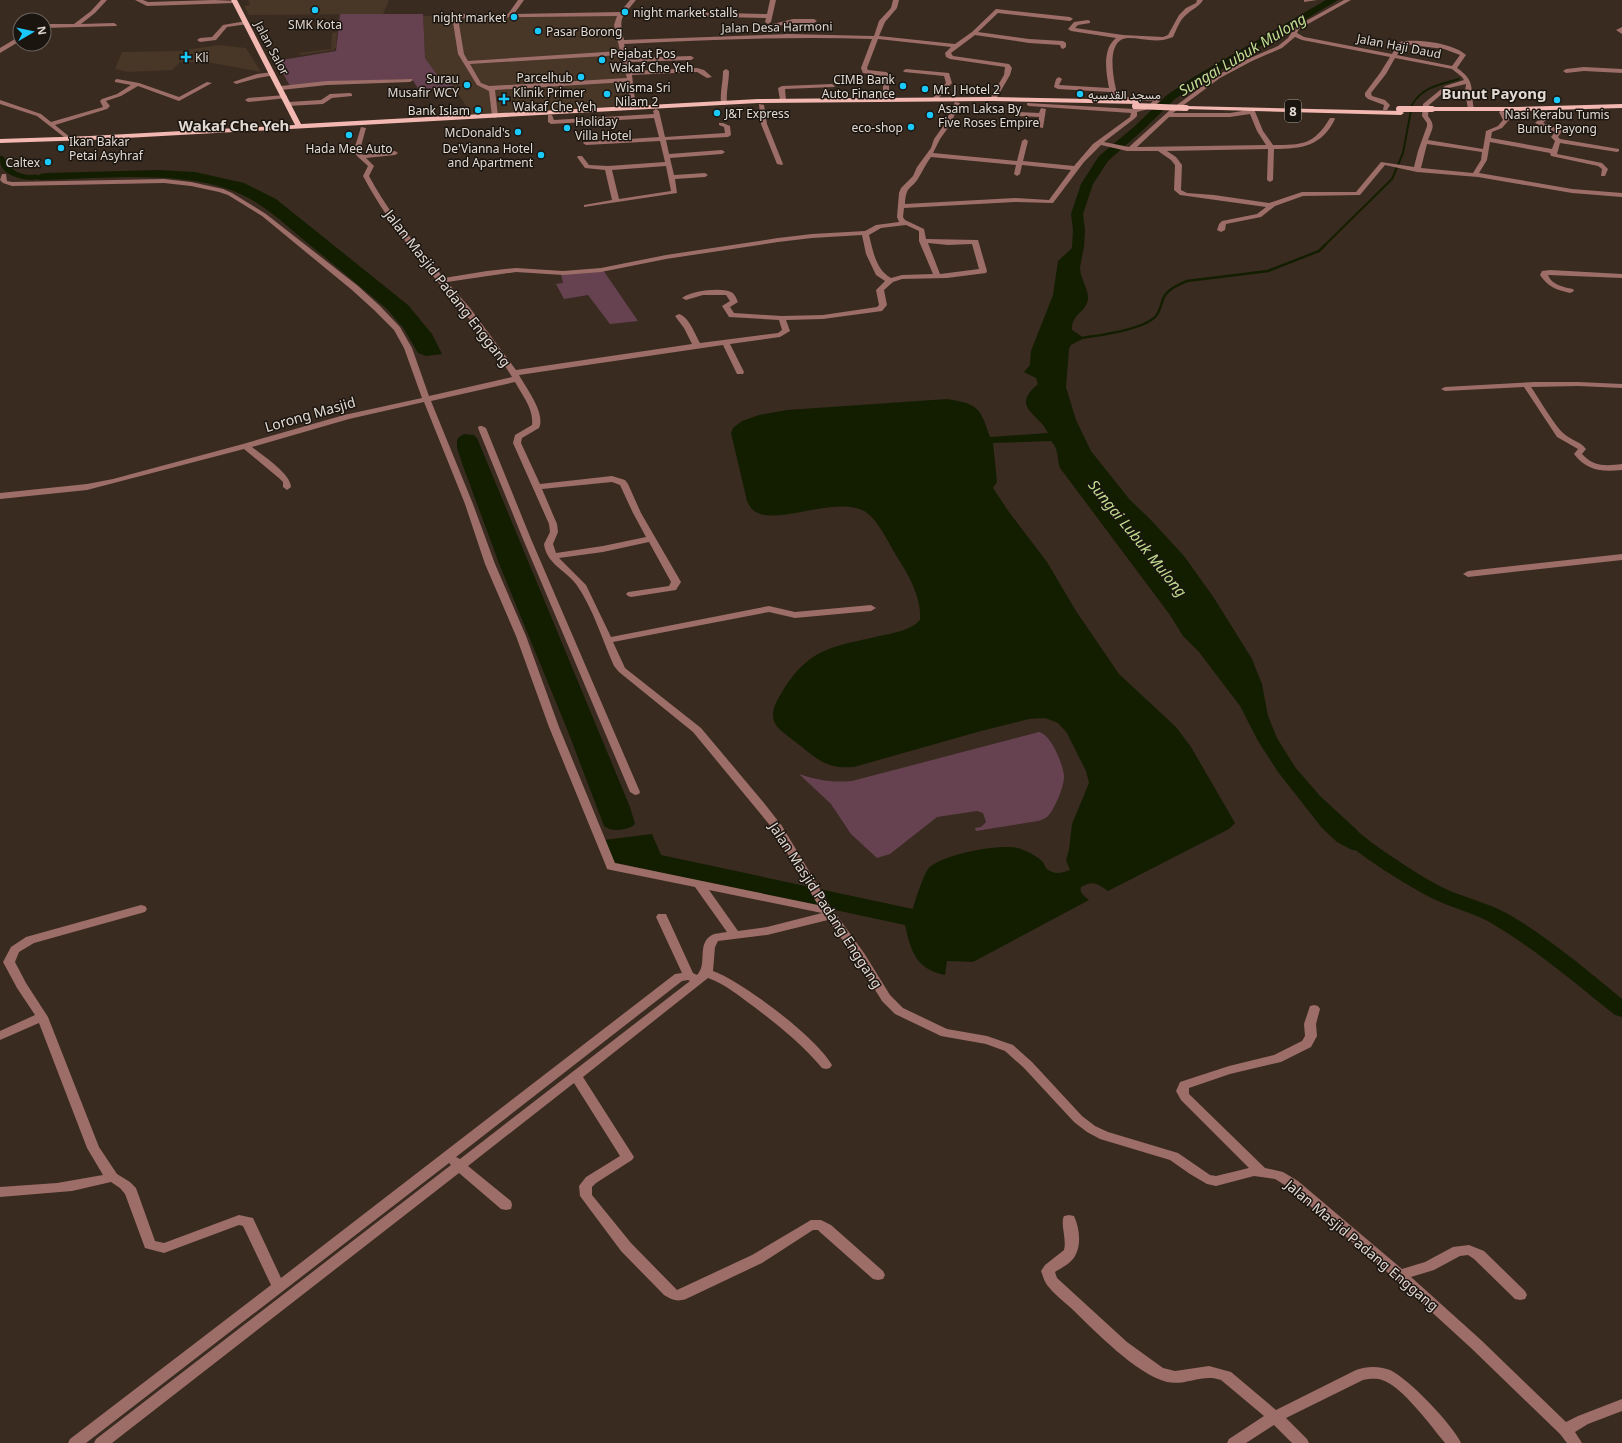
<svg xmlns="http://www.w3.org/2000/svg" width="1622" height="1443" viewBox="0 0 1622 1443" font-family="'Noto Sans',Vazirmatn,sans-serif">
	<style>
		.built { fill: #483627 }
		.green { fill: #664251 }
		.water { fill: #131e00 }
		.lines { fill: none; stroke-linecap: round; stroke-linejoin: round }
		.stream-far1 { stroke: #131e00; stroke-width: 2 }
		.stream { stroke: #131e00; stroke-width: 2.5 }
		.canal { fill: #131e00; fill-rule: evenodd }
		.river { fill: #131e00; fill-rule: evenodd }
		.minor { fill: #9d6d68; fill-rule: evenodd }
		.major { fill: #f3b8b2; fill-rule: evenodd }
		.major-bridge { stroke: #f3b8b2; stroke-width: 6 }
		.poi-dot { fill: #1acafc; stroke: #1b1510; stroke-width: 1.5 }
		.labels { text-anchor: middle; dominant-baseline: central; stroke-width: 3; stroke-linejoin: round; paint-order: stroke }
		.far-poi-label { font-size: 12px; fill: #e2d9d2; stroke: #1b1510; text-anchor: start }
		.far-street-label { font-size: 12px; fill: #e2d9d2; stroke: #1b1510 }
		.shield { fill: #1b1510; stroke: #a69e98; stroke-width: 1 }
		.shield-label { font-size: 13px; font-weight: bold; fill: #e2d9d2 }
		.street-label { font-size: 14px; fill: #e2d9d2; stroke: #1b1510 }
		.water-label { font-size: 15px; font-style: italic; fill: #c1de90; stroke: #1b1510 }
		.far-district-label { font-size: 15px; font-weight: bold; fill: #e2d9d2; stroke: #1b1510 }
	</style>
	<rect width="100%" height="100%" fill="#392b20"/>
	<g class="built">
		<path d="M248 0H389L383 14 249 15 244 6 250 5Z"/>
		<path d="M621 14 618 18 634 105 472 115 446 75 438 76 425 58 423 16Z"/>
		<path d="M337 32 336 48H334L335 50 300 55 299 53 331 49 332 33Z"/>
		<path d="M218 45 246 48 261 72 212 63 180 62 172 70 128 72 115 69 122 52 179 51Z"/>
	</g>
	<g class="green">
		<path d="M340 14H423L425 58 438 76 446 75 453 86 419 90 412 79 328 82 290 86 276 61 336 51Z"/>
		<path d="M603 270 638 321 610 324 588 295 564 299 556 284 563 283 561 274Z"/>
		<path d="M1039 732C1051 734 1064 766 1064 777 1064 787 1054 811 1047 817 1044 819 1041 820 1038 821L976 831 975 828 981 827 986 822 983 813 977 811 937 817 890 854 877 858 851 834 831 804 799 774C817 780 832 783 852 781Z"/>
	</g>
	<g class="water">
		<path d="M159 170 195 172 244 183 276 199 408 305 432 334 442 354 426 356 418 353 404 329 387 309C360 286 333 264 305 241 281 221 258 199 228 189 171 170 99 179 40 180L37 179 40 174 47 173Z"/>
		<path d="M1078 247 1082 251C1082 257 1080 263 1080 269 1081 280 1089 290 1088 299 1086 313 1071 314 1072 330L1084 338 1071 345 1069 349 1066 387 1076 420 1091 451 1130 500 1150 519 1184 556 1214 598 1252 659 1262 684 1268 716 1277 738 1295 767 1320 796 1357 830 1368 845 1364 851 1352 850 1337 842 1322 828 1278 772 1258 741 1240 706 1199 652 1183 636 1170 615 1066 476C1064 473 1060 469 1059 465 1057 455 1058 448 1051 441L993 443 997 482 993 488 1009 512 1047 562 1076 611 1119 674 1176 727 1191 747 1235 823 1229 829 1108 891C1097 884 1094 880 1081 887 1079 893 1084 896 1089 900L973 962 947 961 945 975C916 969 911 952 905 925L612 862 604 840 652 834 661 855 913 909C914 903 924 874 928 869 939 855 1004 842 1021 849 1027 851 1038 857 1042 861 1044 863 1045 867 1047 869 1054 875 1063 873 1070 870L1066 860 1069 850 1072 824 1089 783 1086 771 1067 733 1058 723 1045 718 1029 719 981 731 854 767C830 769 820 762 802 747 778 727 762 724 782 692 811 645 835 647 884 635 898 632 910 630 920 620 922 600 910 577 899 560 890 546 880 523 867 513 839 492 772 530 752 509 750 507 748 503 747 501L731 433 733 428 742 421 759 415 787 410 947 399C978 404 980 407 990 437L1048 433C1038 412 1010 408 1038 384L1036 378 1024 372 1030 365 1031 351 1053 295 1058 261 1071 249Z"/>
		<path d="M464 434 474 435 477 438 630 807 635 824C629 830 611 833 604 826L569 734 500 566 463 466 457 448V440L459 437Z"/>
	</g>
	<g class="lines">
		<path class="stream-far1" d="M1324 246 1392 179 1403 153 1412 105C1422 87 1441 84 1459 79"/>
		<path class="stream" d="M1082 338C1100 335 1143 330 1156 316 1160 311 1161 305 1163 299 1167 289 1178 285 1187 281L1268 271 1319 251 1325 245"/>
		<path class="canal" d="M0 156H3C10 168 15 174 30 175 34 175 38 174 42 177 32 184 6 177 1 166 0 163 0 159 0 156Z"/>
		<g class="river">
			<path d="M1326 0H1338L1200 82 1175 99 1143 130 1108 161 1093 184 1083 214 1085 230 1084 247 1079 271 1077 274H1067L1065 271 1072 247 1073 230 1071 214 1081 184 1099 156 1135 126 1167 95 1192 78Z"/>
			<path d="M1348 827C1359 830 1366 839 1375 845 1394 858 1414 872 1434 883 1458 897 1486 901 1510 915 1550 939 1586 969 1622 999V1017L1615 1015C1576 984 1539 952 1496 926 1478 914 1458 910 1438 901 1416 891 1351 852 1338 833L1341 829Z"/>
		</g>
		<g class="minor">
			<path d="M101 0H107L95 13 81 24 114 23 117 25 116 26 44 28V24H74L91 11Z"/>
			<path d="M135 0H143L148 2 214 0 237 1 234 3 147 6Z"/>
			<path d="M518 0H524L514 14 620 12 630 0H636C622 18 618 16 624 40L789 34 874 36 879 21 891 8 893 0H899L897 8 885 22 879 36 955 44 972 32 996 9 1070 17 1073 19 1070 21 998 13 978 32 1029 39 1063 41 1066 43V47L1063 49 1061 48 1060 45 1029 43 975 35 951 53 953 56 1009 64 1012 68 1010 75 996 99 993 101 990 99 1004 75 1005 67 950 59 946 57 945 53 951 47 878 39 867 68 868 70 886 72 889 74V99L886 101 883 99V76L863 73 861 68 872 39C789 36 707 40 624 44L628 58 691 56 694 58 691 60 629 62 631 71 697 68 704 70 712 77 707 78 697 72 632 75 636 109 631 108 627 82 495 90 498 116 495 118 492 116 489 91 477 85 458 54 452 16 455 14H508ZM617 16 614 25 620 51 468 61 464 54 458 18ZM621 55 627 78 489 86 481 83 470 64Z"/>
			<path d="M770 0H776L771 22 768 24 765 22 766 18 683 16 680 14 683 12 767 14Z"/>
			<path d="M1197 0H1203C1199 7 1192 9 1186 15 1179 21 1177 29 1173 37 1157 44 1144 38 1128 38 1104 39 1114 83 1118 97H1153L1160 101 1152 108 1137 112V116L1134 119 1104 142 1129 147 1170 110 1216 76 1248 59 1278 46 1288 38 1295 27 1344 0H1351L1299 29 1297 33 1304 37 1392 54 1399 42C1415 38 1454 43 1466 55L1457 68C1476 81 1470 88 1474 109L1471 111 1468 109 1465 92 1466 84 1449 88 1429 105 1428 116C1436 126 1432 129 1428 140L1483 149 1486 131 1498 126 1503 120 1499 112 1502 110 1508 116 1509 120 1502 128 1492 132 1491 138 1552 149 1555 141 1551 137 1555 132 1535 123 1545 114 1546 111H1550L1551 115 1543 123 1561 130 1562 131 1558 137 1560 139 1619 149V151L1617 152 1560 143 1557 154 1602 163 1608 169 1605 176H1601L1602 169 1598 166 1551 156 1550 153 1490 142 1487 160 1479 173 1572 189 1622 193V197L1572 193 1478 177 1417 172 1385 165 1360 195 1303 196 1275 206 1261 217 1226 224 1225 230 1221 232 1217 230 1219 224 1222 221 1257 214 1266 207 1180 195 1174 190 1175 165 1171 160 1158 151H1127L1101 145 1084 162 1053 203 1015 202 904 208 903 217 905 220 924 229 926 239 978 240 987 271 986 273 947 278 902 279 893 282 884 290 887 305 882 311 823 319 786 320 790 331 780 337 730 344 744 372 743 374H737L736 372 723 345 519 375C526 388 546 413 539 428L522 438 521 443 540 484 612 476 625 480 628 484 641 513 681 582 676 590 631 597 628 596 626 594 628 592 669 586 671 582 649 542 603 552 559 558 586 585 611 637 769 606 795 612 871 605 876 608 871 611 795 618 769 612 613 642 625 668 701 728 764 803 782 826 830 906 864 953 890 995 903 1008 947 1029 987 1036 1013 1045 1032 1062 1082 1116 1095 1126 1108 1132 1178 1153 1210 1175 1216 1176 1249 1168 1181 1100 1176 1091 1180 1082 1229 1066 1274 1055 1302 1041 1305 1036 1304 1024 1310 1006 1314 1005 1318 1006 1320 1009 1316 1024 1317 1036 1311 1047 1281 1062 1230 1074 1189 1088V1094L1265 1168 1283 1172 1298 1181 1402 1269 1425 1262 1453 1247 1469 1245 1484 1251 1525 1291 1527 1295 1525 1299 1520 1300 1515 1299 1474 1259 1468 1255 1460 1256 1434 1270 1411 1277 1481 1340 1566 1422 1578 1416 1622 1399V1411L1588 1424 1575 1432 1582 1443H1567L1560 1434 1471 1348 1401 1284 1288 1187 1275 1179 1254 1176 1216 1186 1207 1184 1190 1174 1170 1160 1100 1139 1087 1132 1074 1122 1024 1068 1005 1051 986 1044 941 1036 895 1014 882 1001 856 959 828 920 767 935 718 941 715 947 713 971C743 982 816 1037 832 1065L830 1068 826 1069 822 1068C802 1044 778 1025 753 1006 739 996 725 984 708 978L583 1077 634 1157 632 1160 596 1183 592 1187V1195L631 1243 677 1290 752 1255 811 1220H821L831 1225 883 1271 885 1275 883 1279 878 1280 873 1279 821 1233 818 1230H813L762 1263 686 1299C677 1302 672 1300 664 1295L621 1251 580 1196 579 1186 586 1177 620 1156 574 1083 468 1166 511 1201 512 1205 511 1209 506 1210 501 1209 459 1173 112 1443H94L96 1439 451 1165 449 1163 86 1443H68L70 1439 271 1285 243 1226 239 1225 164 1253 145 1248 125 1194 120 1188 111 1182 72 1191 0 1197V1187L57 1183 103 1175 87 1148 39 1023 0 1040V1031L35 1015 17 988 3 962 11 947 26 937 141 905 145 906 147 909 145 912 34 943 19 952 15 962 26 983 48 1017 99 1147 117 1174 130 1182 136 1188 155 1241 164 1243 239 1215 253 1218 281 1278 675 974 682 973 656 917 658 914H666L693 973 697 975C708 964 696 944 712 935 716 933 723 933 727 932L695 887 611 870 607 869 606 866 549 727 516 636 485 564 465 504 424 402 349 419 252 447C262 455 291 474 291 487L287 490 283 487V482L280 479 244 449 87 490 0 499V493L87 484 113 479 243 444 344 415 422 398 404 348 394 330 374 310 352 290 262 216 228 195 219 192 191 186 164 183 12 186 3 183 0 180 2 174H6L7 181 12 182 164 179 191 182 223 189 232 193 266 214 358 286 380 306 400 327 412 348 429 396 512 377C492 343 463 312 438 282 411 250 383 214 363 176L368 166 357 156 354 150 361 127 366 128 360 150 363 155 395 151 398 153 395 155 366 158 374 166 369 176C389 214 417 246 444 278L487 271 516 268 563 271 601 268 666 255 778 238 812 234 865 231 876 225 899 222 897 217 899 193 901 188 913 176 917 167 931 148 934 139 944 125 955 102 960 103 950 125 940 139 933 153 1017 161 1022 141 1025 139 1028 141 1023 161 1074 166 1093 144 1130 117 1131 113 1029 106 1027 105V103L1134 109 1148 106 1153 101H1119L1116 103 1113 101 1110 92 1058 89 1054 87 1056 79 1059 77 1062 79 1059 85 1109 88C1106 72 1102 49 1116 38L1071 31 1068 29 1074 22 1088 20 1090 21V23L1078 25 1075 28 1123 35 1163 37 1168 35 1179 15 1186 8 1196 3ZM1295 37 1302 40 1390 57 1380 73 1365 93V96L1368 99 1384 105 1383 110H1387L1390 105 1385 100 1372 96 1371 93 1386 74 1395 58 1452 69 1462 77 1464 80 1445 86 1423 104 1422 116 1427 123V126L1418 151 1414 167 1381 162 1356 192H1302L1269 203 1214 195 1187 193 1181 190 1182 165 1176 157 1167 151 1268 149 1267 180 1270 182 1273 180 1274 149C1302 149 1322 146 1335 119L1334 118H1330C1314 145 1302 145 1273 145L1263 131 1254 109 1230 113H1173L1220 78 1252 61 1282 48ZM1403 44 1444 49 1460 55 1452 66 1397 55ZM1250 114 1257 131 1266 145 1137 147 1169 117H1230ZM1427 144 1482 152 1481 160 1473 173 1421 168ZM931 157 1016 165 1014 174 1017 176 1020 174 1022 165 1071 170 1049 200 1015 198 905 204C906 184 912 190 919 177 923 170 926 164 931 157ZM906 225 919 231V241L933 274 902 275 891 278C876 270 873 251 869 235L881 228ZM862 235 866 254 876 275 885 281 876 290 879 305 877 307 823 315 782 316 734 313 730 307 738 302C736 298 735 294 731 292 721 287 690 291 682 298L686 300 703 295H726L730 301 722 306 729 317 779 320 782 330 778 333 700 343C695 334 689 317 679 314L675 316 684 328 692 344 516 370 470 308 447 282 516 272 563 275 601 272 666 259 778 242 812 238ZM928 243 948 245 972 244 979 269 940 274ZM515 382C522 395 534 409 532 425L515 435 513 443 549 524 550 532 544 544C546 563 565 570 576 584 593 608 602 639 614 666L619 672 693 732 773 829 818 905 615 863 559 727 526 636 495 564 473 504 431 401ZM612 482 620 485 633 513 646 537 603 546 556 553 553 544 558 532 557 524 542 489ZM709 890 822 913 767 927 738 931ZM688 980 690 981 460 1159 456 1157 682 981Z"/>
			<path d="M1304 0H1317L1304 2Z"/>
			<path d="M793 19H814L817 21 814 23H793L768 28 765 26Z"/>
			<path d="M246 21 249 23 248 24 227 27 216 40 200 42 197 40 200 38 212 37 223 25Z"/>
			<path d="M1622 27V34L1616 30Z"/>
			<path d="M20 36V41L0 53V48Z"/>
			<path d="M1584 67 1622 69V73L1584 71 1566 73 1563 71 1566 69Z"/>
			<path d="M726 69 729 71C729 82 726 92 727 103L724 105 721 103C720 92 723 82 723 71Z"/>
			<path d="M906 69 949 73 952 83 937 100H933V98L946 83 944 76 904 72 903 71Z"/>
			<path d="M273 72 275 73V75L258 78 236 84 233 82 257 74Z"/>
			<path d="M117 79 139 83 179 97 207 82 212 83 179 101 138 86 121 96 106 101 110 106 107 109 55 125 71 138V140L69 141 37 116 0 104V100L41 114 51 122 103 107 100 101 102 99 117 94 131 85 115 82V80Z"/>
			<path d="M412 79 413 80 410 82 327 85 281 90 278 88 281 86 327 81Z"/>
			<path d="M832 84 835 86 834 87 785 89 786 100 783 102 780 100 778 88 782 86Z"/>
			<path d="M350 93 352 94V96L332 98 323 104 288 106 285 104 288 102 321 100 330 94Z"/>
			<path d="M285 95 287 96V98L248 102 245 100 248 98Z"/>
			<path d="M759 104 764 105 767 124 783 164 782 165 777 164 761 124Z"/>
			<path d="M1041 108 1046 109 1043 128 1038 127 1039 117 1019 116 1016 114 1019 112 1039 113Z"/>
			<path d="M656 109 659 111 665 137 725 133 724 127 719 125V123H723L730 126 731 135 728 137 666 140 669 154 722 150 725 152 722 154 670 158 674 175 705 173 708 175 705 177 675 179 677 193 584 207V205L612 200 605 170 585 168 577 157 578 156H582L589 165 608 166 665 162 660 141 586 145 583 143 584 142 659 137 654 118 551 124 548 122V115H552L554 120 654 114 653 111ZM666 166 671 191 619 199 612 170Z"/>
			<path d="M1550 270 1622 274V278L1548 275C1552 285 1563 287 1573 289L1574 291 1570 293C1557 290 1548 287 1540 275L1542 271Z"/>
			<path d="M1534 382H1578L1622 384V388L1578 386 1531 387C1540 400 1553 423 1563 433 1570 440 1580 441 1586 449L1582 454C1594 467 1606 466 1622 464V470C1602 472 1587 471 1574 454L1578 449 1557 437 1524 387 1445 391 1441 389 1445 387Z"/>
			<path d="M479 426H482L486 428 531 539 640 792 639 794 635 795 630 792 523 539 478 428Z"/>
			<path d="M1622 554V560L1468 577 1463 574 1468 571Z"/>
			<path d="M1069 1215 1074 1216C1080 1229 1082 1247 1073 1259 1068 1265 1061 1268 1055 1272L1057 1278 1127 1342 1163 1368 1175 1371 1209 1366 1231 1372 1276 1410 1356 1370C1367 1366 1379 1366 1390 1370 1408 1378 1453 1425 1461 1443H1445C1431 1426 1402 1386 1382 1380 1376 1378 1369 1379 1363 1380L1286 1418 1307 1439 1309 1443H1292L1274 1425 1246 1443H1227L1229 1439 1264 1416 1221 1380C1203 1373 1186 1386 1167 1382 1136 1374 1095 1331 1071 1308 1063 1301 1054 1294 1047 1285 1044 1281 1043 1276 1041 1271L1045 1265 1064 1250C1067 1239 1060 1224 1064 1216Z"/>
		</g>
		<g class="major">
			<path d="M231 0H237L301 124 758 99 993 97 1139 100 1142 102 1139 104 993 101 758 103 90 140 0 143V139L90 136 295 125Z"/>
			<path d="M1622 104V108L1517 111H1432L1429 109 1432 107H1517Z"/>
			<path d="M1186 106 1401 111 1404 113 1401 115 1184 109 1183 108Z"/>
		</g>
		<g class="major-bridge">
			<path d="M1135 106 1186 108"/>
			<path d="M1399 109H1432"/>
		</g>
	</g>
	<g class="poi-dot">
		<circle cx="315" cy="10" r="4"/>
		<circle cx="625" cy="12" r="4"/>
		<circle cx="514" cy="17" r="4"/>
		<circle cx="538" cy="31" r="4"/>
		<path d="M184 51h4v4h4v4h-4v4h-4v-4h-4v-4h4z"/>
		<circle cx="602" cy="60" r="4"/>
		<circle cx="581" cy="77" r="4"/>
		<circle cx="467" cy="85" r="4"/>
		<circle cx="903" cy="86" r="4"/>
		<circle cx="925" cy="89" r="4"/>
		<circle cx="607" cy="94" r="4"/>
		<circle cx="1080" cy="94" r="4"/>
		<path d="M502 93h4v4h4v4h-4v4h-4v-4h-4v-4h4z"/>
		<circle cx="1557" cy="100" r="4"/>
		<circle cx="478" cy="110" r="4"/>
		<circle cx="717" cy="113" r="4"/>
		<circle cx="930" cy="115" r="4"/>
		<circle cx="911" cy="127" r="4"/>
		<circle cx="567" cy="128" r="4"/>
		<circle cx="518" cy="132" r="4"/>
		<circle cx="349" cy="135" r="4"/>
		<circle cx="61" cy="148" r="4"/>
		<circle cx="541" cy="155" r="4"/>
		<circle cx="48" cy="162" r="4"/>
	</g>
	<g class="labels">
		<g class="far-poi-label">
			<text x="633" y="12">night market stalls</text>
			<text x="506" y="17" text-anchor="end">night market</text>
			<text x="315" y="24" text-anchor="middle">SMK Kota</text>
			<text x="546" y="31">Pasar Borong</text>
			<text x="610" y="53">Pejabat Pos<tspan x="610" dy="14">Wakaf Che Yeh</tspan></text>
			<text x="195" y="57">Kli</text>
			<text x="573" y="77" text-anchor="end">Parcelhub</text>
			<text x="459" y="78" text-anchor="end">Surau<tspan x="459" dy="14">Musafir WCY</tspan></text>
			<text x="895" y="79" text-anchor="end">CIMB Bank<tspan x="895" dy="14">Auto Finance</tspan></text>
			<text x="615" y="87">Wisma Sri<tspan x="615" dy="14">Nilam 2</tspan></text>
			<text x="933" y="89">Mr. J Hotel 2</text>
			<text x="513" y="92">Klinik Primer<tspan x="513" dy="14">Wakaf Che Yeh</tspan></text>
			<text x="1088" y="94">مسجد القدسيه</text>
			<text x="938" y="108">Asam Laksa By<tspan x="938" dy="14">Five Roses Empire</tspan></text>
			<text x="470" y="110" text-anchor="end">Bank Islam</text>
			<text x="725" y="113">J&amp;T Express</text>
			<text x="1557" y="114" text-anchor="middle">Nasi Kerabu Tumis<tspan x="1557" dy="14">Bunut Payong</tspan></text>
			<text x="575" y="121">Holiday<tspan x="575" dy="14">Villa Hotel</tspan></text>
			<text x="903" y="127" text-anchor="end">eco-shop</text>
			<text x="510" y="132" text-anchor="end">McDonald's</text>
			<text x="69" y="141">Ikan Bakar<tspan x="69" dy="14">Petai Asyhraf</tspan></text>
			<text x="349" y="148" text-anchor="middle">Hada Mee Auto</text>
			<text x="533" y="148" text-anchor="end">De'Vianna Hotel<tspan x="533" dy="14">and Apartment</tspan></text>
			<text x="40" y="162" text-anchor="end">Caltex</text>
		</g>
		<g class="far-street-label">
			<text transform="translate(777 27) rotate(-1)">Jalan Desa Harmoni</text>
			<text transform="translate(1399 46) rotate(11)">Jalan Haji Daud</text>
			<text transform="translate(272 48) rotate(62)">Jalan Salor</text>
		</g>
		<rect class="shield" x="1285" y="100" width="16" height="22" rx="3"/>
		<g class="shield-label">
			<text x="1293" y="111">8</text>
		</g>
		<g class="street-label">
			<text transform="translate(448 288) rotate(52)">Jalan Masjid Padang Enggang</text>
			<text transform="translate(310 414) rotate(-16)">Lorong Masjid</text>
			<text transform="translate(826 905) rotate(57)">Jalan Masjid Padang Enggang</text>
			<text transform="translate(1362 1245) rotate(40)">Jalan Masjid Padang Enggang</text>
		</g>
		<g class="water-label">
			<text transform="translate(1242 54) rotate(-31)">Sungai Lubuk Mulong</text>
			<text transform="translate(1138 538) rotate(51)">Sungai Lubuk Mulong</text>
		</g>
		<g class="far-district-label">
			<text x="1494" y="93">Bunut Payong</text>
			<text x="234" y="125">Wakaf Che Yeh</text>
		</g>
	</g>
	<g transform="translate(32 32) rotate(81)"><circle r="19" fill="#1b1510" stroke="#6b635e"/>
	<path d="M0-3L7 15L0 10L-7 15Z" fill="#1acafc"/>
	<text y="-6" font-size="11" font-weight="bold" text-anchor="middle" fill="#e2d9d2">N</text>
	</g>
</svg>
